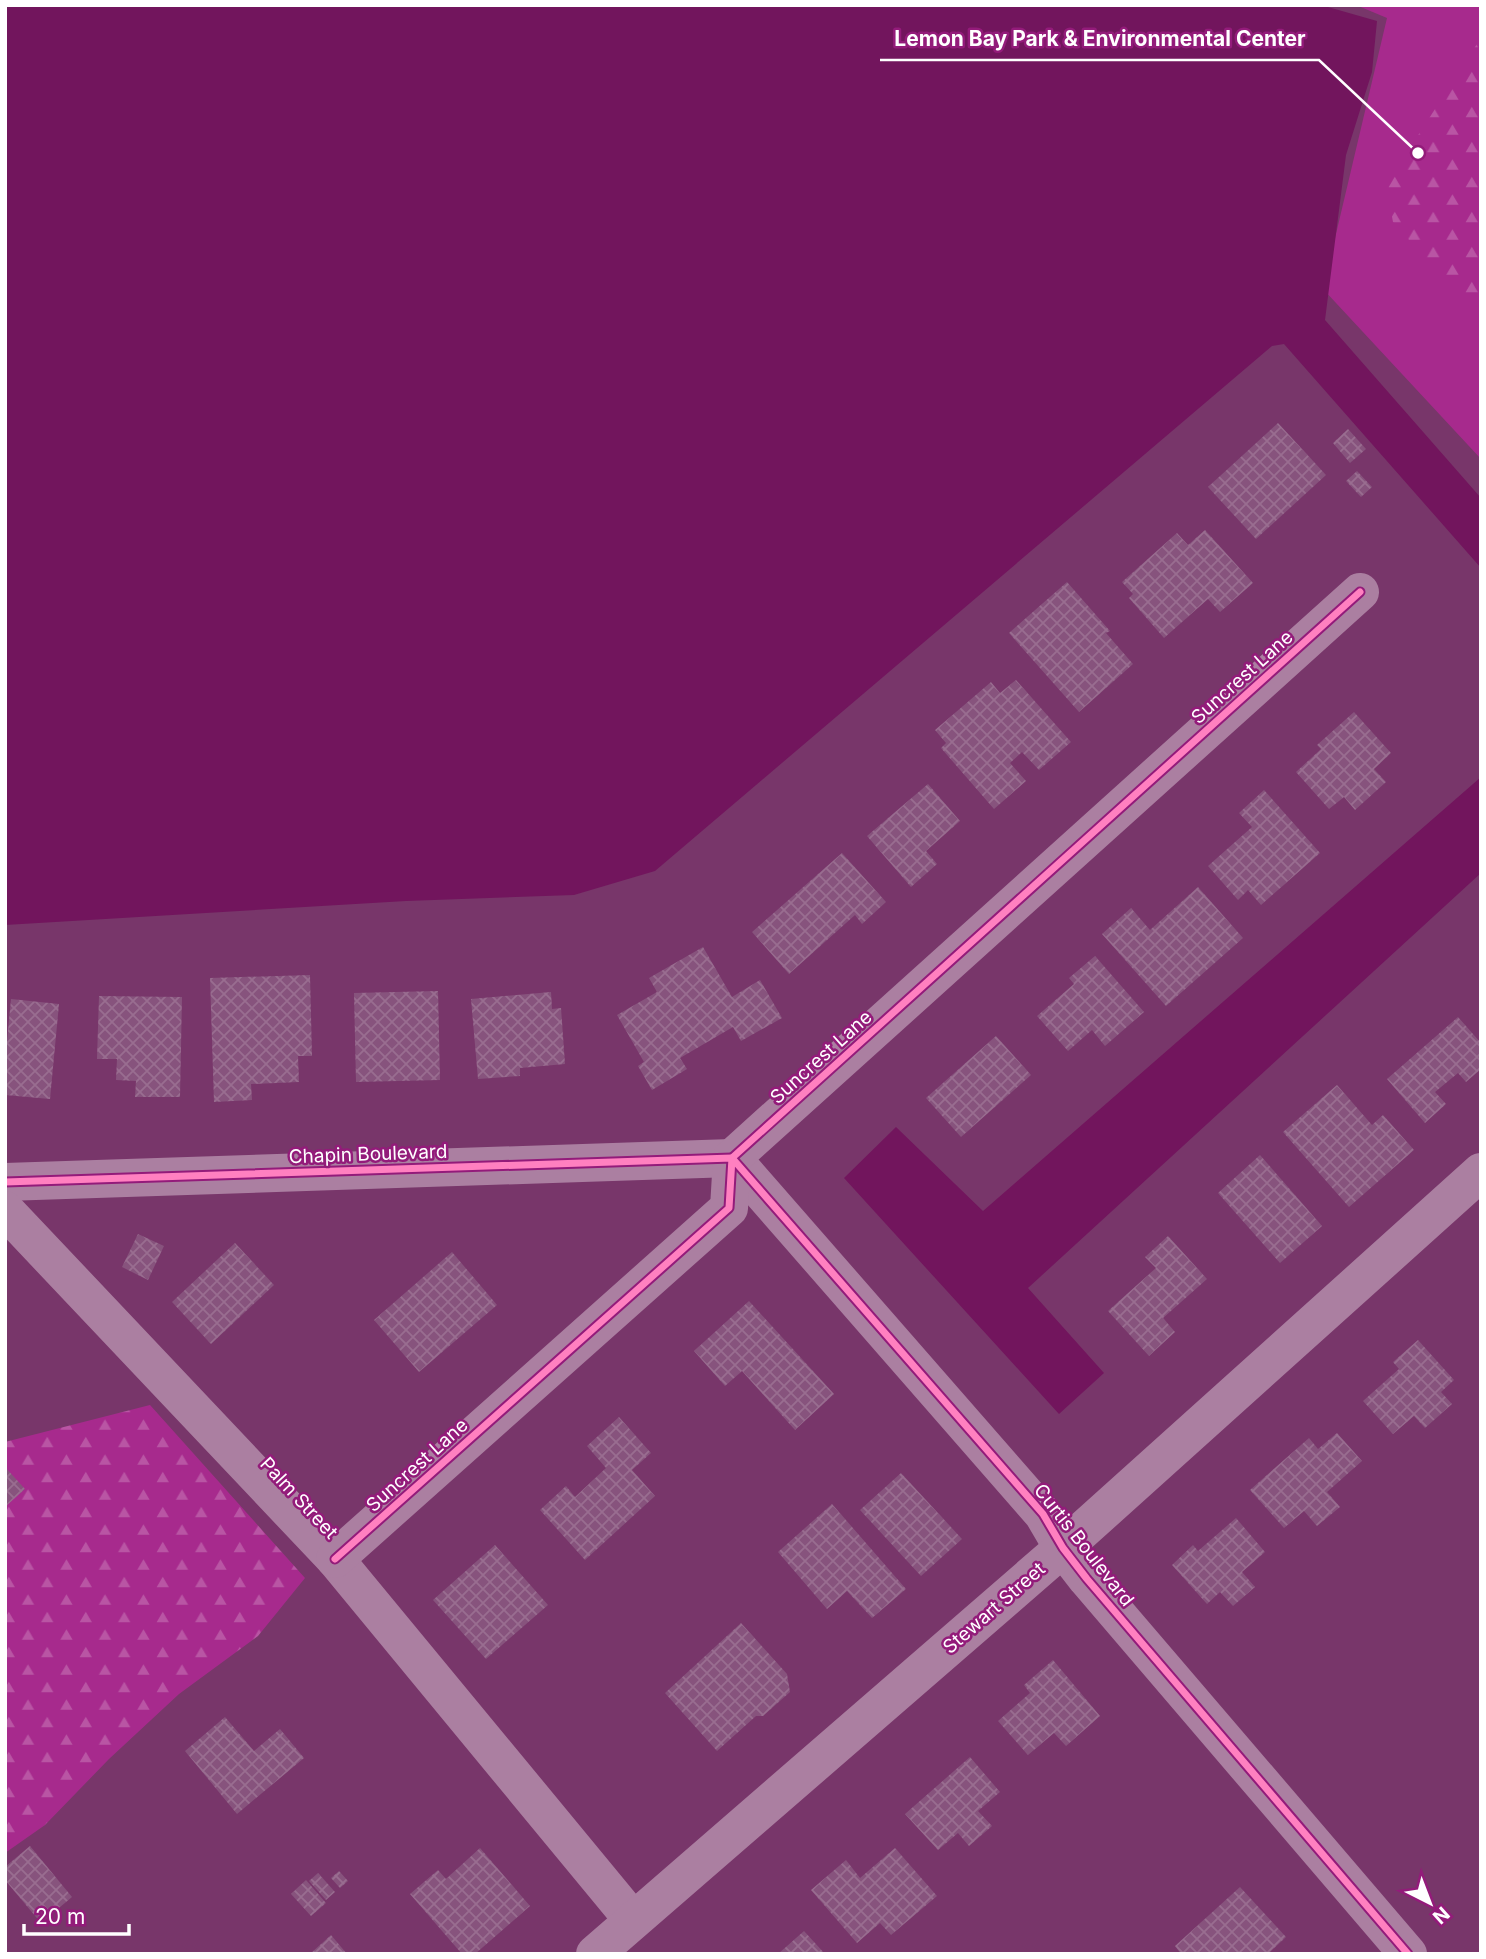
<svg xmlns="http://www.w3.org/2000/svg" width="1486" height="1959" viewBox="0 0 1486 1959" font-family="Inter,sans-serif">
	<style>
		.green { fill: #a72a8d }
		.forest { fill: url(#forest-firs) }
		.water { fill: #72155d }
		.building { fill: url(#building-cross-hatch) }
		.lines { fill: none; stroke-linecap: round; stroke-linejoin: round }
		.minor { stroke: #ab7fa1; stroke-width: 38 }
		.cycleway-casing { stroke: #931b7a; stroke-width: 11 }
		.cycleway { stroke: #ff80c0; stroke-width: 7 }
		.labels { text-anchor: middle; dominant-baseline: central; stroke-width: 5; stroke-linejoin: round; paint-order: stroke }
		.street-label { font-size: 19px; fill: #fff; stroke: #931b7a }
		.leader { fill: none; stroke: #fff; stroke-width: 2.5 }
		.callout-dot { fill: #fff; stroke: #931b7a; stroke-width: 2.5 }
		.callout-label { font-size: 21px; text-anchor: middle; font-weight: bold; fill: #fff; stroke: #931b7a; stroke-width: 5; stroke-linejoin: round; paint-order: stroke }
	</style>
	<defs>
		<pattern id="forest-firs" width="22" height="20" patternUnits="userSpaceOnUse" patternTransform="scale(1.75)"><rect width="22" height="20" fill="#a72a8d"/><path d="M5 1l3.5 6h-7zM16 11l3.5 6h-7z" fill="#b955a4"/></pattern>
		<pattern id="building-cross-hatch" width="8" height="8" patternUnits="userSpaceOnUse" patternTransform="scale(1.75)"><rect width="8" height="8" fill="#87537d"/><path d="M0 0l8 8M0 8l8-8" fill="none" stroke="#996d90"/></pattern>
	</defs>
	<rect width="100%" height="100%" fill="#78366a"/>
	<path class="green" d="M1356 5H1481V459L1323 289 1387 18Z"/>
	<g class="forest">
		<path d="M1477 44 1481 45V321L1393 222 1386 185Z"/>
		<path d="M150 1405 305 1578 258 1636 179 1694 109 1759 45 1825 5 1853V1442Z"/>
	</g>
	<g class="water">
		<path d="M5 5H1321L1377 21 1372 72 1346 155 1325 320 1481 498V568L1284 344 1272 346 655 871 574 895 406 901 5 925Z"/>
		<path d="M1481 777V873L1028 1288 1104 1373 1059 1414 844 1178 896 1127 983 1211Z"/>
	</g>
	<g class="building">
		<path d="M1278 423 1326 475 1256 539 1208 487Z"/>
		<path d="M1348 429 1366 449 1350 463 1333 443Z"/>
		<path d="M1357 471 1372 487 1361 497 1346 481Z"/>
		<path d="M1205 530 1253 583 1220 612 1208 599 1164 638 1129 598 1133 594 1122 582 1177 533 1188 545Z"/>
		<path d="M1067 582 1110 631 1106 633 1133 664 1079 712 1009 633Z"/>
		<path d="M1016 680 1071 742 1039 770 1022 752 1010 763 1026 781 994 809 941 748 946 743 935 730 991 682 1000 693Z"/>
		<path d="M1354 712 1391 753 1374 769 1386 782 1355 810 1344 797 1329 809 1296 772 1321 749 1317 745Z"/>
		<path d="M928 784 960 821 926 851 937 864 911 887 867 836Z"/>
		<path d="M1264 790 1320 853 1261 905 1248 890 1238 900 1208 866 1252 827 1239 813Z"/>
		<path d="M842 853 886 902 862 924 855 915 789 974 752 932Z"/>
		<path d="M1198 887 1243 938 1166 1006 1102 934 1131 908 1150 930Z"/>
		<path d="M703 947 732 997 760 980 782 1018 741 1041 733 1027 680 1058 687 1069 652 1090 638 1066 644 1062 617 1015 657 992 649 978Z"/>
		<path d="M1095 956 1144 1012 1105 1046 1092 1030 1068 1051 1037 1016 1074 984 1069 978Z"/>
		<path d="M310 975 312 1056H298L299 1082 251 1084 252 1100 214 1102 210 978Z"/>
		<path d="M438 991 440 1080 356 1082 354 993Z"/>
		<path d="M551 992 552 1009 561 1008 565 1064 520 1068V1076L478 1079 471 999Z"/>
		<path d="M99 996 182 997 180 1097H135L136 1081 116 1080 117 1059H97Z"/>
		<path d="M11 999 59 1004 50 1099 5 1095V1062Z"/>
		<path d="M1458 1017 1481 1043V1069L1466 1082 1458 1073 1435 1092 1446 1104 1425 1123 1387 1079Z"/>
		<path d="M996 1036 1031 1075 961 1137 926 1098Z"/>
		<path d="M1337 1085 1372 1125 1383 1115 1414 1150 1349 1207 1283 1132Z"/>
		<path d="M1260 1155 1322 1226 1280 1263 1218 1193Z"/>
		<path d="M138 1234 164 1246 148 1280 122 1267Z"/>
		<path d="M1168 1236 1207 1279 1163 1318 1175 1332 1149 1356 1108 1311 1156 1268 1145 1257Z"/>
		<path d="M235 1243 274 1285 211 1344 172 1302Z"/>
		<path d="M452 1252 497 1305 419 1372 374 1320Z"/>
		<path d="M749 1301 834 1394 795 1430 742 1371 725 1386 694 1351Z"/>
		<path d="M1418 1340 1454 1380 1441 1392 1452 1404 1425 1428 1414 1416 1393 1434 1363 1401 1399 1369 1393 1362Z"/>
		<path d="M619 1417 651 1453 632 1470 655 1496 585 1560 540 1510 566 1486 575 1497 606 1468 587 1446Z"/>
		<path d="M1337 1433 1362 1461 1327 1492 1340 1507 1317 1526 1304 1511 1284 1528 1250 1490 1309 1438 1318 1449Z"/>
		<path d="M5 1467 25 1489 5 1507Z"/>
		<path d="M901 1473 962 1539 921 1576 860 1510Z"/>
		<path d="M832 1504 906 1589 872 1618 847 1591 827 1609 778 1552Z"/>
		<path d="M1236 1518 1265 1552 1242 1572 1255 1587 1233 1606 1220 1592 1207 1604 1172 1565 1193 1545 1198 1551Z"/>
		<path d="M495 1545 548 1605 486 1659 433 1600Z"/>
		<path d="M741 1623 787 1674 790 1692 763 1716H756L717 1751 665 1693Z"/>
		<path d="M1053 1660 1100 1716 1066 1746 1054 1733 1028 1755 998 1721 1030 1693 1024 1685Z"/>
		<path d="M225 1717 254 1751 280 1729 304 1758 237 1814 185 1751Z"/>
		<path d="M970 1757 1000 1792 978 1811 992 1826 969 1846 958 1833 938 1850 905 1814Z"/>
		<path d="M30 1846 72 1897 41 1923 5 1880V1867Z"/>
		<path d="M480 1848 530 1906 475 1954H462L410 1894 438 1870 446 1879Z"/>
		<path d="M895 1848 937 1896 891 1935 880 1923 857 1943 811 1890 846 1860 860 1878Z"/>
		<path d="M339 1871 348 1881 340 1888 331 1878Z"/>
		<path d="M318 1873 335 1892 326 1900 309 1881Z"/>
		<path d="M306 1880 326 1903 311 1916 291 1894Z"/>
		<path d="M1240 1887 1286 1937 1268 1954H1181L1175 1946Z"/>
		<path d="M804 1931 825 1954H778Z"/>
		<path d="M331 1935 347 1954H310Z"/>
	</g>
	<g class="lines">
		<g class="minor">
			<path d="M5 1182 732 1158 1043 1514 1063 1548 1087 1579 1408 1954"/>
			<path d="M5 1210 335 1559 633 1920"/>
			<path d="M335 1559 729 1208 732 1158 1360 592"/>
			<path d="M595 1954 1063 1548 1481 1172"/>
		</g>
		<defs>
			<g id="cycleway">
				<path d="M5 1182 732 1158 1043 1514 1063 1548 1087 1579 1408 1954"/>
				<path d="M335 1559 729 1208 732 1158 1360 592"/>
			</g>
		</defs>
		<use href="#cycleway" class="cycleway-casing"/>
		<use href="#cycleway" class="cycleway"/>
	</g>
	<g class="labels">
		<g class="street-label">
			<text transform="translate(1242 677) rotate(-42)">Suncrest Lane</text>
			<text transform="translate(821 1057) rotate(-42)">Suncrest Lane</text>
			<text transform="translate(368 1154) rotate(-2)">Chapin Boulevard</text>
			<text transform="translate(417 1465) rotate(-42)">Suncrest Lane</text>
			<text transform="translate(299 1498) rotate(47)">Palm Street</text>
			<text transform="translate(1084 1545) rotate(52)">Curtis Boulevard</text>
			<text transform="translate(994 1608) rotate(-41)">Stewart Street</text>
		</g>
	</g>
	<path class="leader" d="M1418 153L1319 60H880"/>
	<circle class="callout-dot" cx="1418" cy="153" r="7"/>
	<g class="callout-label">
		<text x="1100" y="46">Lemon Bay Park &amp; Environmental Center</text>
	</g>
	<rect width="1486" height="1959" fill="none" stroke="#ffffff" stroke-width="14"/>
	<g transform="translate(1430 1903) rotate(138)" stroke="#931b7a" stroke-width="5" paint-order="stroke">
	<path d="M0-5L12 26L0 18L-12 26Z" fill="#ffffff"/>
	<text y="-10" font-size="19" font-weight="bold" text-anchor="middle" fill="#ffffff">N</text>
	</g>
	<path d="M24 1924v10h105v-10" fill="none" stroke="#ffffff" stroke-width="3.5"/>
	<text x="35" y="1924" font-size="21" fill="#ffffff" stroke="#931b7a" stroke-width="5" paint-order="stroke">20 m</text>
</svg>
